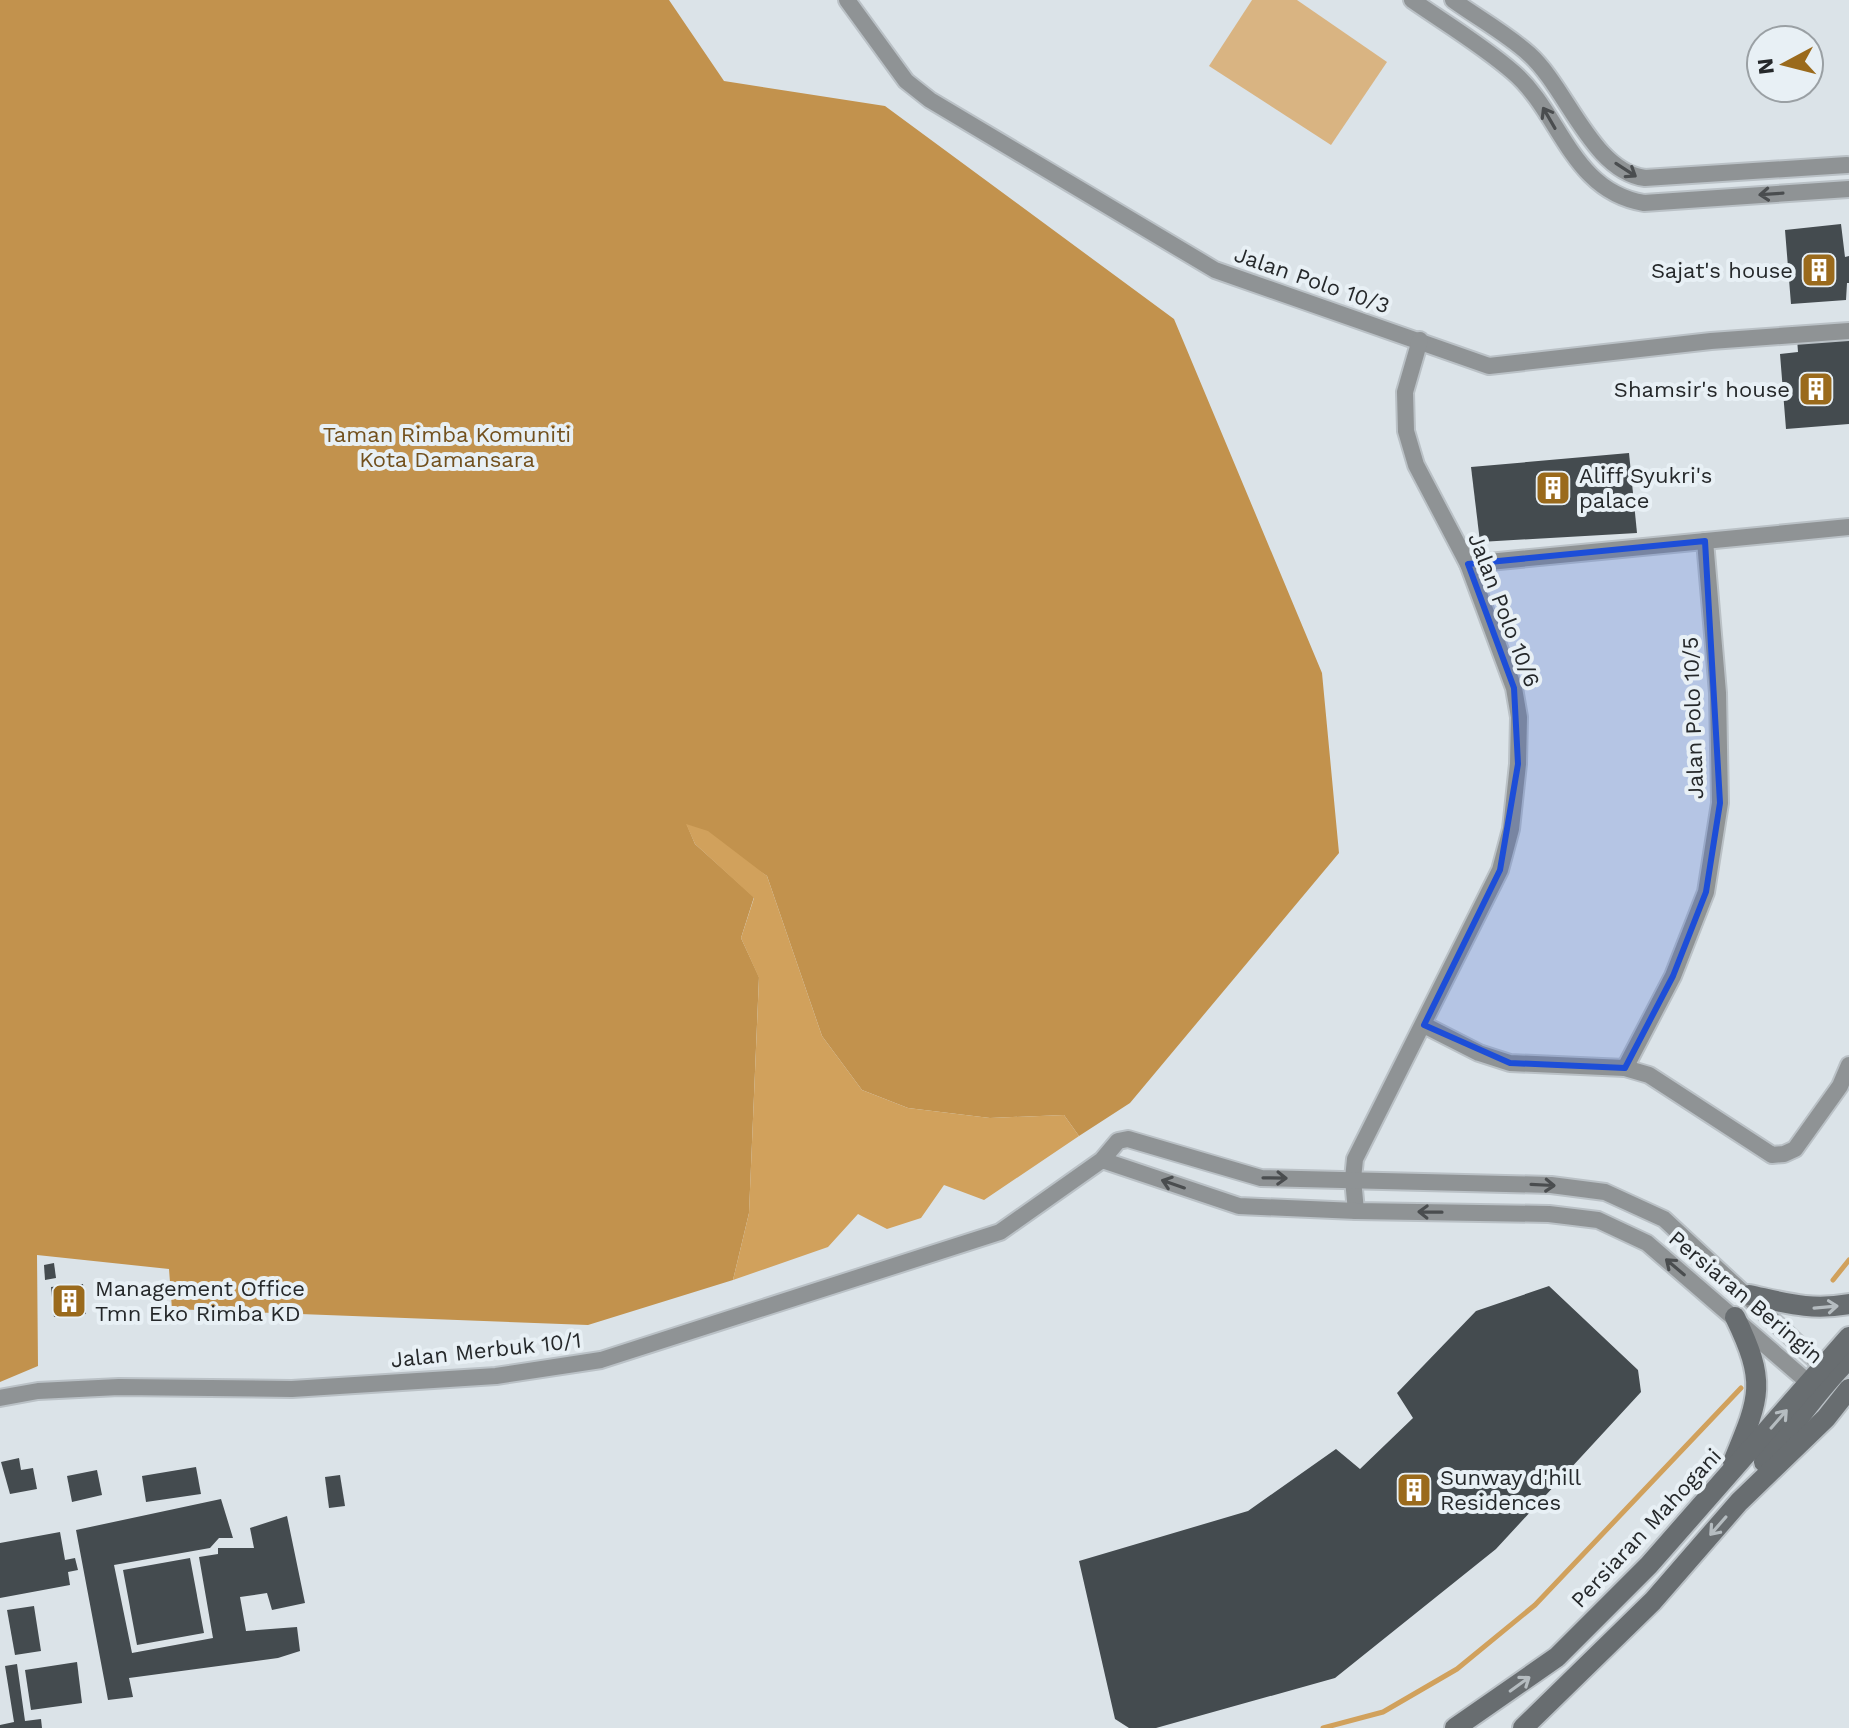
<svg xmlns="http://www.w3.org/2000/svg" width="1849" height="1728" viewBox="0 0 1849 1728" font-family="'Work Sans',sans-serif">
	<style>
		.green { fill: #d9b482 }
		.forest { fill: #c2924d }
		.water { fill: #d1a15c }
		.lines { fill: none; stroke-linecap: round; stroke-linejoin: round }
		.stream { stroke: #d1a15c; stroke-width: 5 }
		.building { fill: #444b4f }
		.minor-casing { stroke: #bac1c6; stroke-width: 20 }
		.secondary-casing { stroke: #bac1c6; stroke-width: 24 }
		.minor { stroke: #8f9395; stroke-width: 16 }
		.secondary { stroke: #686d70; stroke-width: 20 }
		.oneway { stroke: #4a4d4f }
		.oneway2 { stroke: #b5bcc0 }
		.marked { fill: #1d4ed8; fill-opacity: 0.2; stroke: #1d4ed8; stroke-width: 6; stroke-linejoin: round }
		.labels { text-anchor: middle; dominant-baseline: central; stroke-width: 8; stroke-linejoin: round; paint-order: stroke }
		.poi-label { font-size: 22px; fill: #25282a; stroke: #e8f0f5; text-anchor: start }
		.street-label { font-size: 22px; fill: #25282a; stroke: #e8f0f5 }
		.park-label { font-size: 22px; fill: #72501d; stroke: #e8f0f5 }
	</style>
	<rect width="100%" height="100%" fill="#dbe3e8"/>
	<path class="green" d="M1252 0H1297L1387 62 1331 145 1209 66Z"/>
	<path class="forest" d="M0 0H669L724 81 885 106 1174 319 1322 673 1339 853 1130 1103 1079 1136 1064 1115 990 1118 908 1108 862 1090 822 1036 767 876 687 825 695 844 754 897 741 938 759 977 749 1213 733 1280 588 1325 172 1309 169 1269 37 1255 38 1366 0 1382Z"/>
	<path class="water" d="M686 824 708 831 767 876 822 1036 862 1090 908 1108 990 1118 1064 1115 1079 1136 984 1200 944 1185 921 1218 887 1229 858 1214 828 1247 733 1280 749 1213 759 978 741 938 754 898 695 844Z"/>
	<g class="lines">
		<g class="stream">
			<path d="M1833 1280 1849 1260"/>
			<path d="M1323 1728 1383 1712 1457 1669 1535 1605 1741 1388"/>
		</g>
	</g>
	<g class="building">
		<path d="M1841 224 1845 257 1849 256V283H1847L1846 300 1791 304 1785 230Z"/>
		<path d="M1849 335V424L1786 429 1780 354 1798 352 1797 338Z"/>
		<path d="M1629 453 1637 533 1480 542 1471 467Z"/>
		<path d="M54 1263 56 1278 45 1280 44 1265Z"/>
		<path d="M83 1284 86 1314 54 1317 51 1287Z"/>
		<path d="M1549 1286 1638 1370 1641 1392 1496 1549 1335 1678 1156 1728H1129L1115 1719 1079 1561 1248 1511 1336 1449 1360 1469 1413 1418 1397 1393 1476 1311Z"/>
		<path d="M19 1458 21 1470 33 1468 37 1489 10 1494 1 1462Z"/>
		<path d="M196 1467 201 1494 146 1502 142 1476Z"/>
		<path d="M97 1470 102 1495 72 1502 67 1476Z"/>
		<path d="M340 1475 345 1506 329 1508 325 1477Z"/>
		<path d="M221 1499 233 1538H219L210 1548 114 1565 132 1653 213 1638 199 1557 218 1554V1548H254L250 1528 287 1516 305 1603 272 1610 267 1593 240 1597 246 1631 297 1627 300 1651 278 1658 129 1678 133 1697 108 1700 76 1530Z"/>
		<path d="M60 1532 65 1560 75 1558 78 1570 68 1572 70 1585 0 1598V1543Z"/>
		<path d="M190 1558 204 1633 137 1645 123 1570Z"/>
		<path d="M34 1606 41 1651 15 1655 7 1610Z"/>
		<path d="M77 1662 82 1703 31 1710 25 1670Z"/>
		<path d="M17 1664 25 1721 41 1719 42 1728H0V1725L14 1722 5 1666Z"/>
	</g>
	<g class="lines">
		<defs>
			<g id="minor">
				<path d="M847 0 906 81 930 100 1215 270 1489 366 1711 341 1849 331"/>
				<path d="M1412 0C1445 23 1482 45 1513 72 1561 113 1571 191 1644 203L1849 189"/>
				<path d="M1453 0C1478 18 1507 34 1529 54 1567 88 1592 171 1645 178L1847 165"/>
				<path d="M1468 564 1849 527"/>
				<path d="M1424 1025 1479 1053 1510 1063 1625 1068 1649 1075 1772 1155 1784 1154 1795 1149 1840 1086 1849 1065"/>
				<path d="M1625 1068 1673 976 1706 892 1720 803 1718 693 1705 541"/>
				<path d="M1356 1211 1353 1179 1355 1159 1500 870 1511 829 1518 764 1519 717 1514 688 1468 564 1416 465 1406 431 1405 392 1420 340"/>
				<path d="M0 1398 38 1391 119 1387 292 1389 496 1376 601 1360 1000 1232 1102 1160 1118 1141 1128 1139 1261 1178 1551 1185 1605 1192 1664 1219 1823 1367 1824 1383H1809L1647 1243 1598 1220 1549 1214 1356 1211 1239 1206 1102 1160"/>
			</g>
			<g id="secondary">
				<path d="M1749 1295C1786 1303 1811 1311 1849 1304"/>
				<path d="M1733 1462C1760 1397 1767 1383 1735 1317"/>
				<path d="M1764 1462C1793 1428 1817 1390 1849 1359"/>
				<path d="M1455 1728 1557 1657 1649 1565 1849 1337"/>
				<path d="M1523 1728 1653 1601 1739 1502 1826 1418 1849 1389"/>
			</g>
		</defs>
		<use href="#minor" class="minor-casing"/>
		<use href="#secondary" class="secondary-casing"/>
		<use href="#minor" class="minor"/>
		<use href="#secondary" class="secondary"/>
	</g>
	<defs><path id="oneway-shaft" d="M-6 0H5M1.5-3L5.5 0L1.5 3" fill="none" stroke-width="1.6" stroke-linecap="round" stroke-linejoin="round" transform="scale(2)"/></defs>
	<g class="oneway">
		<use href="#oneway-shaft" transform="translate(1549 118) rotate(-120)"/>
		<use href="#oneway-shaft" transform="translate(1626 170) rotate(33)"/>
		<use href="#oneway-shaft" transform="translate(1771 194) rotate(176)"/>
		<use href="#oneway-shaft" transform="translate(1275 1178) rotate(1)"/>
		<use href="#oneway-shaft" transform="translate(1173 1184) rotate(-161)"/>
		<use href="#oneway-shaft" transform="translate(1543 1185) rotate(3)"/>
		<use href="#oneway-shaft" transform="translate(1430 1212) rotate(-179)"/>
		<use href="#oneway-shaft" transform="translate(1675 1267) rotate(-140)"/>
	</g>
	<g class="oneway2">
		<use href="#oneway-shaft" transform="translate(1826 1307) rotate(-5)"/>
		<use href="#oneway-shaft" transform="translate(1779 1419) rotate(-49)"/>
		<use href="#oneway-shaft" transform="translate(1718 1526) rotate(131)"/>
		<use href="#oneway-shaft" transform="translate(1520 1684) rotate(-36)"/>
	</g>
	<path class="marked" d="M1705 541 1720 803 1706 892 1673 976 1625 1068 1510 1063 1424 1025 1500 870 1518 764 1514 688 1468 564Z"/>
	<defs>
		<symbol id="building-square" viewBox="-11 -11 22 22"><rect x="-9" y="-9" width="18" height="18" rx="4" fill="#9a6a1c" stroke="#e8f0f5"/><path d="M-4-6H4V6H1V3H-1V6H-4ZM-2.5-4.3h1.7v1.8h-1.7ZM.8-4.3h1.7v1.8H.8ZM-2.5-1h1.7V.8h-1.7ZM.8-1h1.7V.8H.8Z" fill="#fff"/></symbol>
	</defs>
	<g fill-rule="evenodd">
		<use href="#building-square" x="1799" y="250" width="40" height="40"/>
		<use href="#building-square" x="1796" y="369" width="40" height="40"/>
		<use href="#building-square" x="1533" y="468" width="40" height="40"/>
		<use href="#building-square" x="49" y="1281" width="40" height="40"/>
		<use href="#building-square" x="1394" y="1470" width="40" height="40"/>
	</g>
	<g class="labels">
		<g class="poi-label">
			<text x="1793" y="270" text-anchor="end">Sajat's house</text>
			<text x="1790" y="389" text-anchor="end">Shamsir's house</text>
			<text x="1579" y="475">Aliff Syukri's<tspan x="1579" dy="25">palace</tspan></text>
			<text x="95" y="1288">Management Office<tspan x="95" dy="25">Tmn Eko Rimba KD</tspan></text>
			<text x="1440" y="1477">Sunway d'hill<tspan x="1440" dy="25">Residences</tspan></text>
		</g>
		<g class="street-label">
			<text transform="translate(1312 280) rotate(19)">Jalan Polo 10/3</text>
			<text transform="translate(1504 610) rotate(69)">Jalan Polo 10/6</text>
			<text transform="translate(1693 718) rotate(-92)">Jalan Polo 10/5</text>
			<text transform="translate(1746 1297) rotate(40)">Persiaran Beringin</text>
			<text transform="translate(486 1350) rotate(-6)">Jalan Merbuk 10/1</text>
			<text transform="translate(1646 1528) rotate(-47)">Persiaran Mahogani</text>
		</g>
		<g class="park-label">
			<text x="447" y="434">Taman Rimba Komuniti<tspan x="447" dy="25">Kota Damansara</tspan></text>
		</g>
	</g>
	<g transform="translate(1785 64) rotate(263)"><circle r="38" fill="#e8f0f5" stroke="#9aa0a4" stroke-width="2"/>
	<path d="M0-6L14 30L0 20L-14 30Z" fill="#9a6a1c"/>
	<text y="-12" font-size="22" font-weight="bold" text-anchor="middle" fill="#25282a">N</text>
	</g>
</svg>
